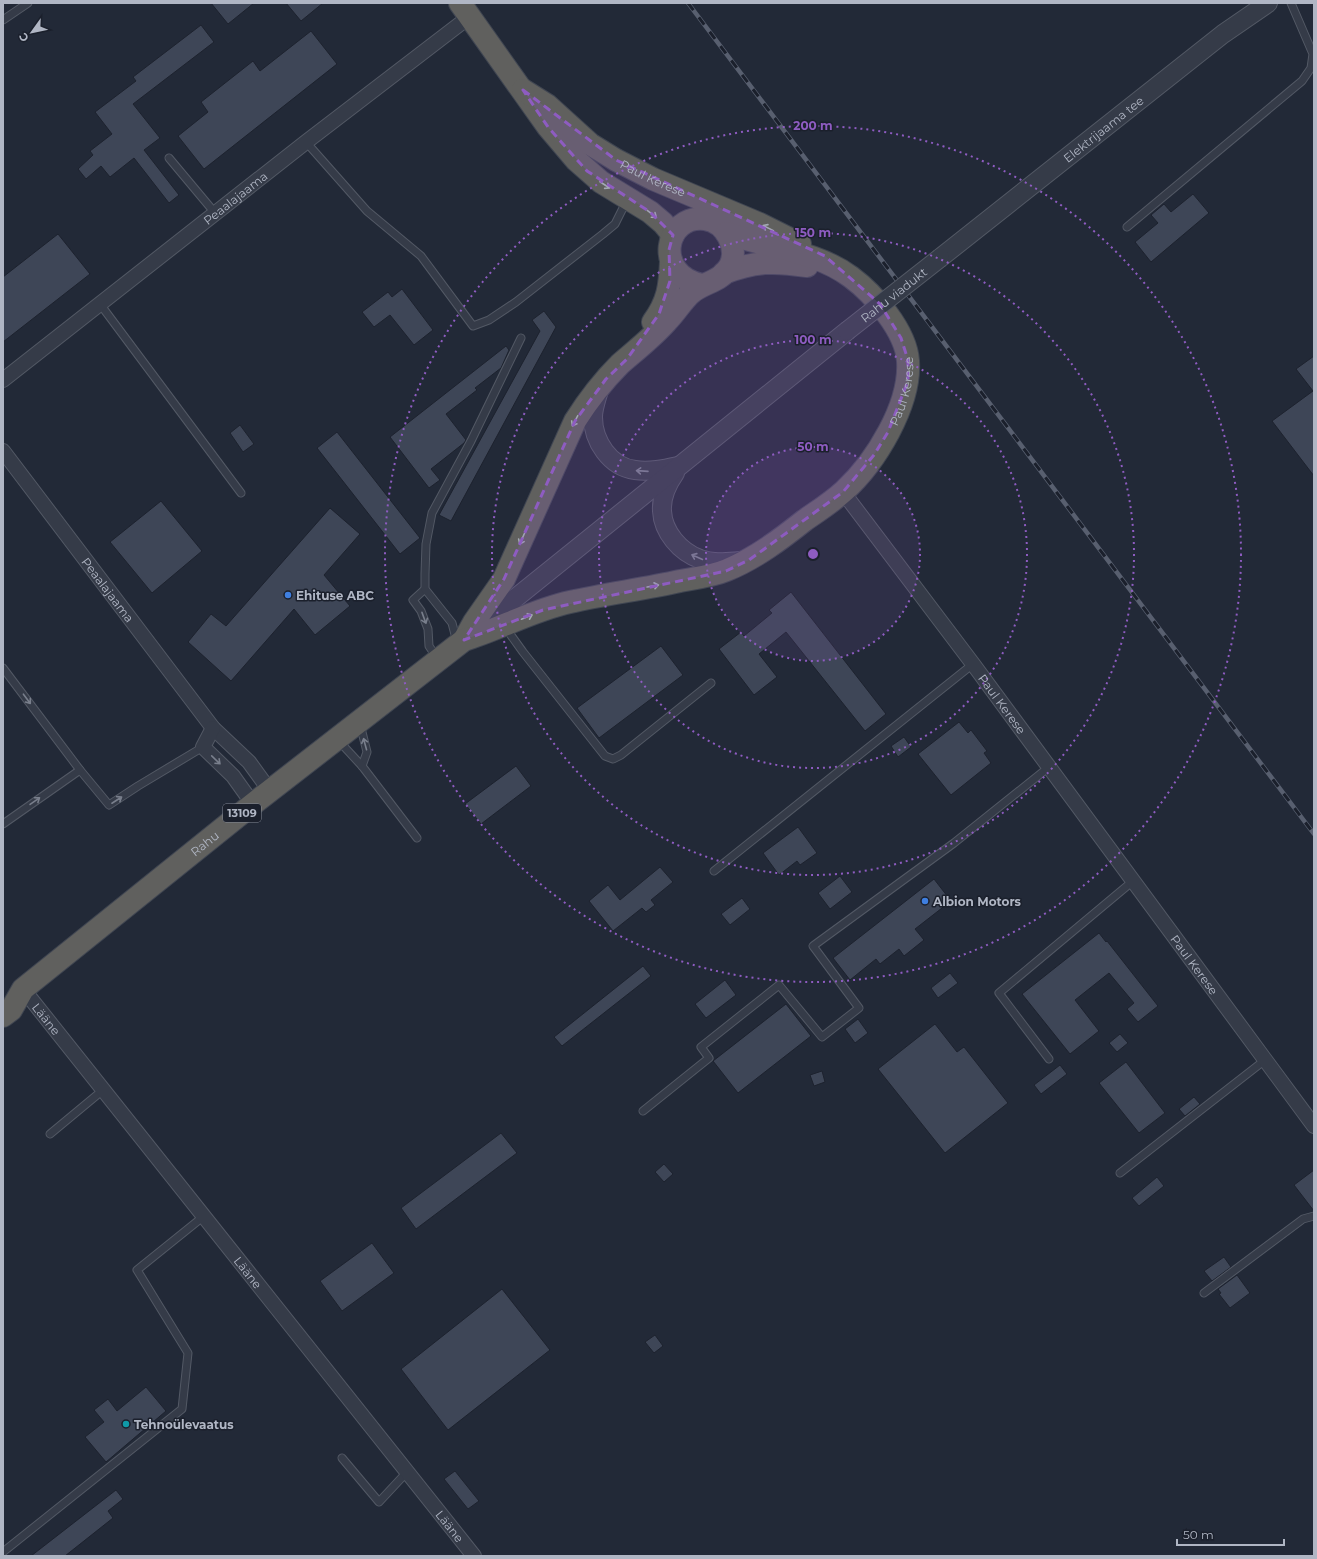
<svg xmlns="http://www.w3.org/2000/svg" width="1317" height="1559" viewBox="0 0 1317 1559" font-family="Montserrat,sans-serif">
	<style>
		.building { fill: #3e4657; stroke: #1d222e }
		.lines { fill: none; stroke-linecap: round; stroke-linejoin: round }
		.service-casing { stroke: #535965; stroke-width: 9 }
		.minor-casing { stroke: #535965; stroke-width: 16 }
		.tertiary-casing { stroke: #535965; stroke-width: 20 }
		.trunk-casing { stroke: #404652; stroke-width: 24 }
		.service { stroke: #353b48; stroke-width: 7 }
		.minor { stroke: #353b48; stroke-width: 14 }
		.tertiary { stroke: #353b48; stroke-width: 18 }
		.trunk { stroke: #60605e; stroke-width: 22 }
		.rail-casing { stroke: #585f6f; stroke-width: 4.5 }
		.rail { stroke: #1b202c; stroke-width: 3; stroke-dasharray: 9; stroke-linecap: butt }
		.tertiary-bridge-casing { stroke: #535965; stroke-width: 20; stroke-linecap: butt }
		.tertiary-bridge { stroke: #353b48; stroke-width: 18 }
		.oneway { stroke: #a4a9b5 }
		.oneway2 { stroke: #797f8c }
		.marked { fill: #8e5cc1; fill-opacity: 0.2; stroke: #8e5cc1; stroke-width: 3; stroke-dasharray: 8 5; stroke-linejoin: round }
		.ring { fill: none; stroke: #8e5cc1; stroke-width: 2; stroke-dasharray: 2 4 }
		.shop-dot { fill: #3f7fe0; stroke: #1b202c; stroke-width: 1.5 }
		.culture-dot { fill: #0f9aa8; stroke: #1b202c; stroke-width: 1.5 }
		.labels { text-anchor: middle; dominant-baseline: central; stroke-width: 3; stroke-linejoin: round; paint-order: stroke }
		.shield { fill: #1b202c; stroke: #838996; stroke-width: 1 }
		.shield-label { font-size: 11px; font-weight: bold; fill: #b0b6c4 }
		.street-label { font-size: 12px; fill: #b0b6c4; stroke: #1b202c }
		.poi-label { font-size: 12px; font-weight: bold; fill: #b0b6c4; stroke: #1b202c; text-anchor: start }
		.centre { fill: #8e5cc1; stroke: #1b202c; stroke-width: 2 }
		.ring-label { font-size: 12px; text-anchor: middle; font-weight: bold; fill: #8e5cc1; stroke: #1b202c; stroke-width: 3; stroke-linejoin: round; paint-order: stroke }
	</style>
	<rect width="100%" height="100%" fill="#222937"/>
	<g class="building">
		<path d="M211 3H254L228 24Z"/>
		<path d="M286 3H323L301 21Z"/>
		<path d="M201 25 214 42 133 104 160 138 144 150 179 195 169 203 134 158 110 177 101 166 86 179 78 169 93 155 90 151 112 134 95 112 136 81 133 77Z"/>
		<path d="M311 31 337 64 204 169 178 136 208 112 201 102 253 61 260 71Z"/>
		<path d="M1193 194 1209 213 1151 262 1135 242 1158 223 1151 215 1164 204 1171 212Z"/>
		<path d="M58 234 90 274 3 342V277Z"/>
		<path d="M402 289 433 330 414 345 390 315 374 327 362 312 388 292 392 297Z"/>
		<path d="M544 311 556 327 451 521 439 515 540 331 532 320Z"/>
		<path d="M506 346 509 350 501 368 475 388 477 390 446 414 466 440 464 443 431 469 440 480 429 488 390 437Z"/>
		<path d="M1314 356V476L1272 421 1313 391 1296 369Z"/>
		<path d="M240 425 254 444 243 452 230 433Z"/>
		<path d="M337 432 420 538 400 554 317 448Z"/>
		<path d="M161 501 202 551 152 593 110 542Z"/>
		<path d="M330 508 360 534 324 575 350 606 315 635 294 609 231 681 188 642 211 614 226 626Z"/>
		<path d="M791 592 886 714 865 731 786 632 759 654 777 677 754 695 719 649 741 632 744 636 772 613 769 610Z"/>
		<path d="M661 646 683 675 599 738 577 708Z"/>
		<path d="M959 722 968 733 971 730 987 751 984 753 991 763 951 795 918 754Z"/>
		<path d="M904 737 911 747 898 757 891 746Z"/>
		<path d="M516 766 531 786 481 824 465 804Z"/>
		<path d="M798 827 817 853 800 865 797 861 779 875 763 853Z"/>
		<path d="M660 867 673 882 651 900 655 905 646 912 642 908 613 931 589 901 608 885 620 900Z"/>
		<path d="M840 876 852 892 830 909 818 893Z"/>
		<path d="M934 879 951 901 915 929 924 940 904 956 899 949 880 964 876 959 850 980 833 958Z"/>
		<path d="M742 898 750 909 730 925 721 914Z"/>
		<path d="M1099 933 1106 942 1107 941 1158 1006 1138 1022 1127 1009 1134 1003 1109 973 1075 1000 1099 1031 1070 1054 1022 994Z"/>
		<path d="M643 966 651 976 562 1046 554 1037Z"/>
		<path d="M950 973 958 983 938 998 931 988Z"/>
		<path d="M725 980 736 995 706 1018 695 1004Z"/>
		<path d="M786 1004 811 1036 738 1093 713 1061Z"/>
		<path d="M858 1019 868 1033 855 1043 845 1029Z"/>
		<path d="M935 1024 957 1052 964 1047 1008 1103 945 1153 878 1069Z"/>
		<path d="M1120 1034 1128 1043 1117 1052 1109 1043Z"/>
		<path d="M1126 1062 1165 1113 1139 1133 1099 1083Z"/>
		<path d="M1060 1065 1067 1074 1041 1094 1034 1085Z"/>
		<path d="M822 1071 825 1082 814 1086 810 1075Z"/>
		<path d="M1194 1097 1200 1104 1185 1116 1179 1109Z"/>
		<path d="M501 1133 517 1153 416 1229 401 1208Z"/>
		<path d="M664 1164 673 1174 664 1182 655 1172Z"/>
		<path d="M1314 1170V1211L1294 1185Z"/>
		<path d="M1157 1177 1164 1186 1139 1206 1132 1198Z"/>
		<path d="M372 1243 394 1273 342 1311 320 1281Z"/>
		<path d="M1224 1257 1231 1267 1212 1281 1204 1271Z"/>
		<path d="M1237 1275 1250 1293 1230 1308 1219 1294 1221 1293 1218 1289Z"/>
		<path d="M502 1289 550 1350 448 1430 401 1369Z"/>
		<path d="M655 1335 663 1346 654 1353 645 1342Z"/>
		<path d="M146 1387 166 1411 106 1462 85 1437 104 1422 94 1410 108 1399 117 1411Z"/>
		<path d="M455 1471 479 1501 468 1509 444 1479Z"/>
		<path d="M116 1490 123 1499 108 1511 113 1518 65 1556H31Z"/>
	</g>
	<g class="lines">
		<defs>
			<g id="service">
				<path d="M3 20 28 3"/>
				<path d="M306 142 367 211 421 256 473 326 489 320 516 302 603 234 615 224 627 200"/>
				<path d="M169 158 215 213"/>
				<path d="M1127 227 1302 81 1311 68 1313 54 1291 3"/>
				<path d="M100 304 241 493"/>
				<path d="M425 589 413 600 421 611 428 629 429 646 437 658"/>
				<path d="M505 627 523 652 605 756 613 759 621 755 711 683"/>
				<path d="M457 642 452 623 425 589V574L426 544 432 513 471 441 521 338"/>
				<path d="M3 668 80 770 109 805 138 786 203 747"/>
				<path d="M360 724 367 752 362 766"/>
				<path d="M338 740 362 766 417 838"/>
				<path d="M3 824 80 770"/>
				<path d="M714 871 973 664"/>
				<path d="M1049 1059 999 993 1133 881"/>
				<path d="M643 1111 709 1058 701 1047 779 985 822 1037 859 1008 813 946 954 843 1049 767"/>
				<path d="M50 1134 103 1090"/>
				<path d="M1120 1173 1265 1060"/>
				<path d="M1204 1293 1303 1219 1314 1216"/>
				<path d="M342 1458 379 1502 407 1472"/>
				<path d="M3 1552 182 1409 188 1353 137 1270 204 1216"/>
			</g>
			<g id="minor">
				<path id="s1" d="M3 380 306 142 469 17"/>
				<path id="s2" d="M3 451 213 728 249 762 270 791"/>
				<path id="s3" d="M843 492 973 664 1314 1126"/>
				<path d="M213 728 203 747 233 776 253 804"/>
				<path id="s4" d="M23 989 474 1556"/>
			</g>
			<g id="tertiary">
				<path id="s5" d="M940 258 1223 34 1268 3"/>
				<path d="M599 390C597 398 593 408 593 417 593 441 610 467 635 470 650 472 664 469 678 466"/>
				<path d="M675 473C668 483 661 497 662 511 663 532 680 552 700 559 713 564 727 562 740 561"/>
				<path d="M471 634 847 331"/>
			</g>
			<g id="trunk">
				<path d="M460 3 548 127 576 160 601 182 650 212 663 223 673 235"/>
				<path id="s6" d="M523 90 547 105 590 144 616 160 653 179 760 224 800 244"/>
				<path d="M724 273C755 261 774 261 807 266"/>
				<path d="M653 322C668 302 670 286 671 261"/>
				<path d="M464 640 474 622 504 579 575 421C587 402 604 380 620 364 636 350 653 337 667 321 676 312 682 301 691 293 704 282 721 282 730 266 739 248 726 222 705 219 664 214 653 275 702 285"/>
				<path id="s7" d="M3 1016 11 1010 23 989 253 804 464 640C500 629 533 610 570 602 606 594 644 589 680 581 696 578 713 576 727 570 756 558 781 539 805 520 818 511 832 502 844 491 875 463 911 405 908 361 906 331 874 294 851 277 815 250 767 248 727 233"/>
			</g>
		</defs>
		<use href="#service" class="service-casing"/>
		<use href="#minor" class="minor-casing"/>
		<use href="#tertiary" class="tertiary-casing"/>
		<use href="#trunk" class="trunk-casing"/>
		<use href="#service" class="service"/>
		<use href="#minor" class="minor"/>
		<use href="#tertiary" class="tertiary"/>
		<use href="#trunk" class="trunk"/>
		<defs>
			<path id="rail" d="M688 3 1314 834"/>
		</defs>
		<use href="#rail" class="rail-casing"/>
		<use href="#rail" class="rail"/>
		<defs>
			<g id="tertiary-bridge">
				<path id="s8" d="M847 331 940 258"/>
			</g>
		</defs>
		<use href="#tertiary-bridge" class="tertiary-bridge-casing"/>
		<use href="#tertiary-bridge" class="tertiary-bridge"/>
	</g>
	<defs><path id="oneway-shaft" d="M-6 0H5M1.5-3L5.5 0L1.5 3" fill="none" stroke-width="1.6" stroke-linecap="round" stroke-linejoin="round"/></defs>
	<g class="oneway">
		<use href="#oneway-shaft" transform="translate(605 185) rotate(33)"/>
		<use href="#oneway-shaft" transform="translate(652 214) rotate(38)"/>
		<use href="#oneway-shaft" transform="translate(768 228) rotate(-154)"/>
		<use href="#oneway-shaft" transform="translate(575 421) rotate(118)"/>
		<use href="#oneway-shaft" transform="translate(522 539) rotate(114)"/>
		<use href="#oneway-shaft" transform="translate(653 586) rotate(-10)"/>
		<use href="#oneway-shaft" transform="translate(527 617) rotate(-22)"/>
	</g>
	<g class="oneway2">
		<use href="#oneway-shaft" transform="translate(642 471) rotate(-176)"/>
		<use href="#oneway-shaft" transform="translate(697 557) rotate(-156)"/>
		<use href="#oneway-shaft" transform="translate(424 618) rotate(70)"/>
		<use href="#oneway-shaft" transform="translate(27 699) rotate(53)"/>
		<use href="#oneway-shaft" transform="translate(365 744) rotate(-105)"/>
		<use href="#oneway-shaft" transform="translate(216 760) rotate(44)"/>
		<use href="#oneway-shaft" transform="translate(117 800) rotate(-33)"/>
		<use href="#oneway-shaft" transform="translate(35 801) rotate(-35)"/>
	</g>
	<path class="marked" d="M523 90 616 160 825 256 880 304 901 338 908 360V381L888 432 874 455 843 492 749 560 726 571 543 610 464 640 504 579 575 421 606 379 627 359 659 314 670 281 669 250 673 235 650 212 587 171 548 127Z"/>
	<circle cx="813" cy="554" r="107" fill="#8e5cc1" fill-opacity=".12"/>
	<g class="ring">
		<circle cx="813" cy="554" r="107"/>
		<circle cx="813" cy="554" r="214"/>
		<circle cx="813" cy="554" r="321"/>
		<circle cx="813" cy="554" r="428"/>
	</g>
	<g class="shop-dot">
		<circle cx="288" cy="595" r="4"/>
		<circle cx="925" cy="901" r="4"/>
	</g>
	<circle class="culture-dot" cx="126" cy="1424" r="4"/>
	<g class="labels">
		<rect class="shield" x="223" y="804" width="38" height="18" rx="3"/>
		<g class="shield-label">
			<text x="242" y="813">13109</text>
		</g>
		<g class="street-label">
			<text stroke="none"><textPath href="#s5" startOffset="208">Elektrijaama tee</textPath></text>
			<text stroke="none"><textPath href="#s6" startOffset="158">Paul Kerese</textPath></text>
			<text stroke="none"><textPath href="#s1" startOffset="295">Peaalajaama</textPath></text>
			<text stroke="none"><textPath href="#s8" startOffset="59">Rahu viadukt</textPath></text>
			<text stroke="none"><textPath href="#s7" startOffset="1129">Paul Kerese</textPath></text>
			<text stroke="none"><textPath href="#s2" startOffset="174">Peaalajaama</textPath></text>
			<text stroke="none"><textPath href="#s3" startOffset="265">Paul Kerese</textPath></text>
			<text stroke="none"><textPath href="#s7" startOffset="267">Rahu</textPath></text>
			<text stroke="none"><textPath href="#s3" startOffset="589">Paul Kerese</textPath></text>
			<text stroke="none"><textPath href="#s4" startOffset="38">Lääne</textPath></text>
			<text stroke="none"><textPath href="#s4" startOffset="362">Lääne</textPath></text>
			<text stroke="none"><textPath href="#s4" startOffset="686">Lääne</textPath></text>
		</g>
		<g class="poi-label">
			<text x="296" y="595">Ehituse ABC</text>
			<text x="933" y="901">Albion Motors</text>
			<text x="134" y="1424">Tehnoülevaatus</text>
		</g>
	</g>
	<circle cx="813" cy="554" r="6" class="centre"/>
	<g class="ring-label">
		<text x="813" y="130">200 m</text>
		<text x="813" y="237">150 m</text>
		<text x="813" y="344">100 m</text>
		<text x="813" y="451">50 m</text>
	</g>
	<rect width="1317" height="1559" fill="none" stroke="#b0b6c4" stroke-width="8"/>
	<g transform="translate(32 32) rotate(237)" stroke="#1b202c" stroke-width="3" paint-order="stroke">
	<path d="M0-3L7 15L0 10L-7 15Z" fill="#b0b6c4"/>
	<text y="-6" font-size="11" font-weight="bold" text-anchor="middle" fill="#b0b6c4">С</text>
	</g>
	<path d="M1177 1539v6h107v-6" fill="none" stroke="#b0b6c4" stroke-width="2"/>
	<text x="1183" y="1539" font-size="12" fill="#b0b6c4" stroke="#1b202c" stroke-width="3" paint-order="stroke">50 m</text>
</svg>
